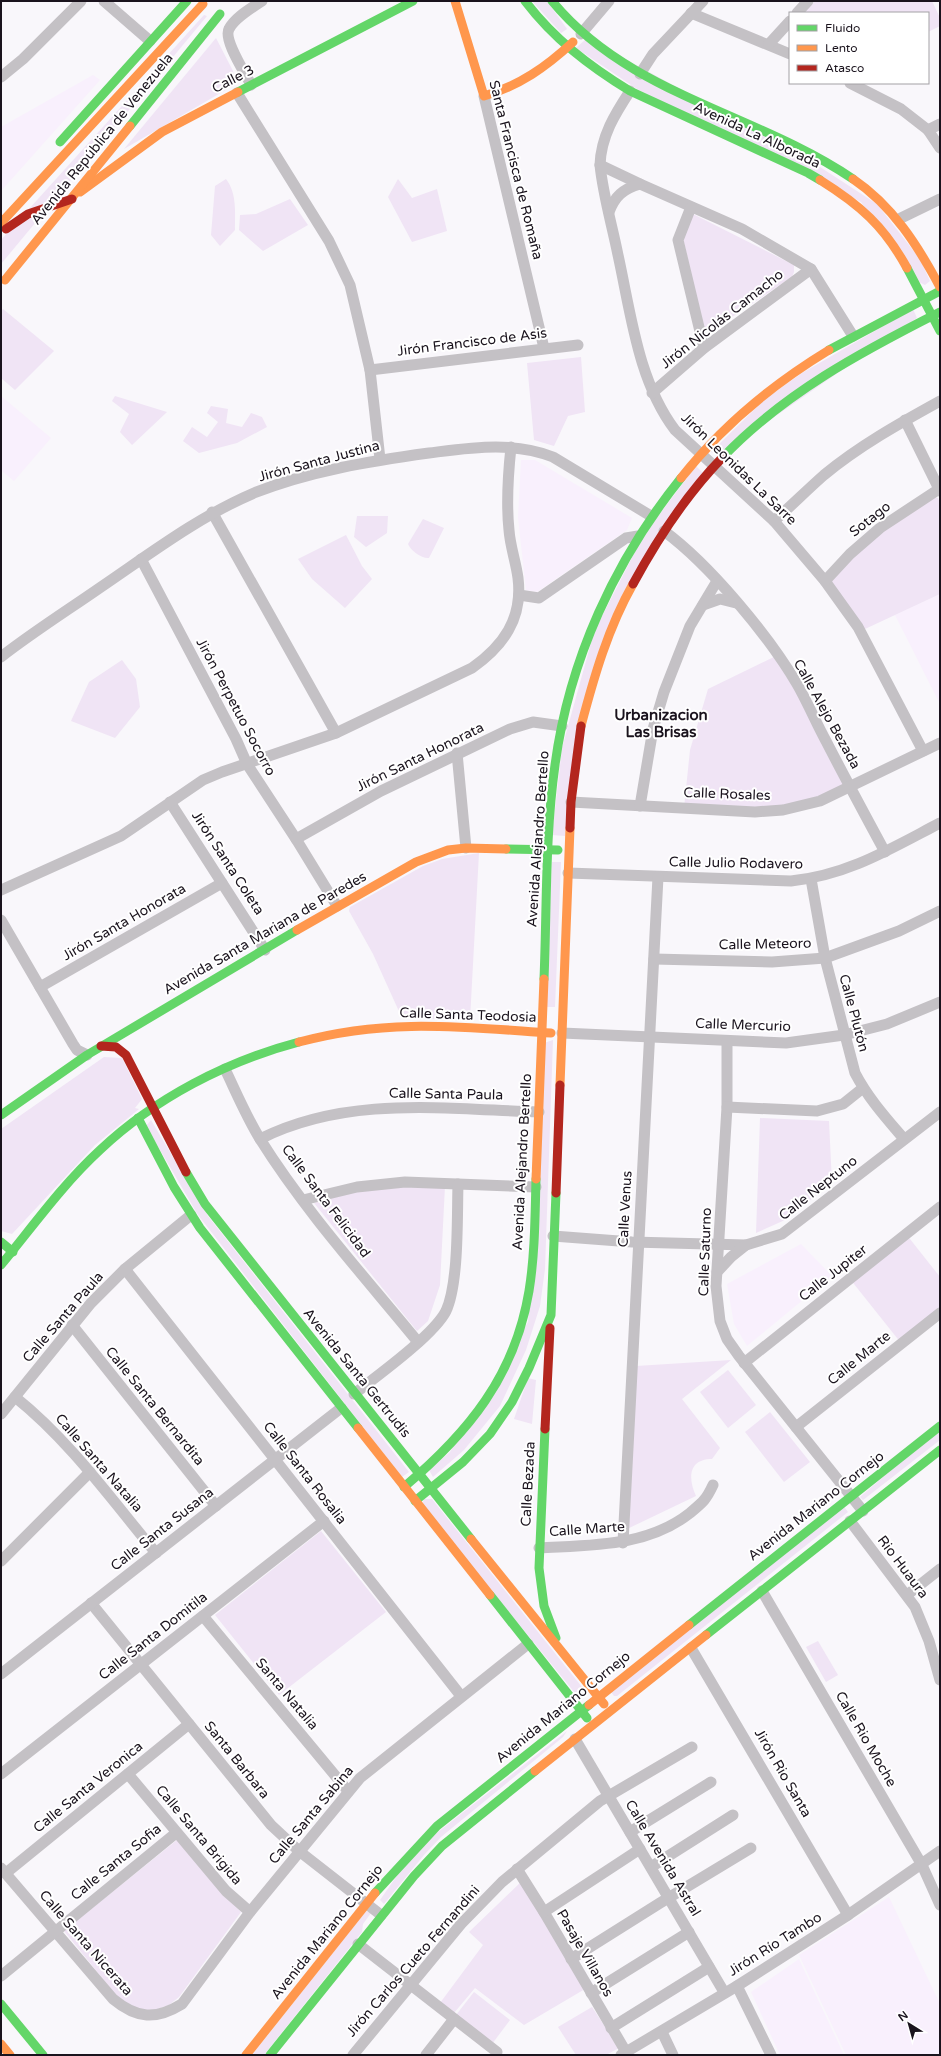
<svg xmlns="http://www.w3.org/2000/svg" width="941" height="2056" viewBox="0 0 941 2056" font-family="'Varela Round',sans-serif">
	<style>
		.built { fill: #f9f0fd }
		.green { fill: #f0e4f5 }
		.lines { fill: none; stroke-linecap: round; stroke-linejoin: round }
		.street { stroke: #c4c1c5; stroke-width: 11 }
		.fast { stroke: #63d668; stroke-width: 9 }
		.slow { stroke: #ff974d; stroke-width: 9 }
		.jam { stroke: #b3261e; stroke-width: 9 }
		.labels { text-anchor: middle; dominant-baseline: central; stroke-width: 4; stroke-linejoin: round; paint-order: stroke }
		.street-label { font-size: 14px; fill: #1a131d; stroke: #fff }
		.neighbourhood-label { font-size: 15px; font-weight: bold; fill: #1a131d; stroke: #fff }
	</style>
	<rect width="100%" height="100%" fill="#f9f7fb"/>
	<g class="built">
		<path d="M93 75 100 80 1 191V127Z"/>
		<path d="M1 396 51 438 14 481 1 470Z"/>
		<path d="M521 460H535L632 518 627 530 537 592 526 590 518 517Z"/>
		<path d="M940 594V704L895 615Z"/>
		<path d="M801 1244 832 1276 747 1346 734 1324 727 1284Z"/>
		<path d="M889 1897 940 2004V2055H846L799 1955Z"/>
		<path d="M799 1959 844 2055H780L751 1992Z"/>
	</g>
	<g class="green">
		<path d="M532 1H547L567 29 561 33Z"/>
		<path d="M815 1H932L940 18V26L928 32V13H804Z"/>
		<path d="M204 15 207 16 1 264V240Z"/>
		<path d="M216 38 233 71 236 84 124 149Z"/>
		<path d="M587 38 803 156 877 204 920 259 930 281 925 285 919 282 861 202 637 89 576 48Z"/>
		<path d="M226 179C237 193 235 213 235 230L220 246 211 235 215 186Z"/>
		<path d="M398 179 412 198 437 189 447 231 412 242 388 197Z"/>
		<path d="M290 199 308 225 263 251 239 230 240 215 256 214Z"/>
		<path d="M693 214 794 265V272L792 277 711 331 703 326 683 238Z"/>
		<path d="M3 309 54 351 15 390 1 378V311Z"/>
		<path d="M913 309 917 318 718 456 711 452 765 399 802 373Z"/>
		<path d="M581 357 585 412 568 416 554 446 534 440 527 363Z"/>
		<path d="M115 396 167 412 132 445 120 432 129 414 112 401Z"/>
		<path d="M211 406 228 409 226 423 242 427 251 413 262 417 267 427 237 443 199 453 183 441 192 427 207 437 218 422 207 413Z"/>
		<path d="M696 466 703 473 600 648 565 836 552 835 562 748 594 632 643 536Z"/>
		<path d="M933 497 938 498 940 503V594L865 629 830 582 853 557 881 533Z"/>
		<path d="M357 516H388L387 533 366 547 354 537Z"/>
		<path d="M423 519 444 528 429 558C422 559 411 551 408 544Z"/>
		<path d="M346 535 362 566 372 579 345 608 312 579 298 559Z"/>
		<path d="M778 655 850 788 783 810 684 808 690 750 708 689Z"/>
		<path d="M122 660 136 679 140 707 115 738 71 721 89 682Z"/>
		<path d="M479 853 470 1020 402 1018 373 954 349 911 350 907 423 866 442 859Z"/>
		<path d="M552 862H561L555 1007H545Z"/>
		<path d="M553 1040 545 1269 540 1306 526 1350 500 1406 464 1450 433 1477 429 1470 450 1452 528 1322 544 1043Z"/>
		<path d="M104 1057 122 1058 142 1099 135 1108 139 1109 95 1145 12 1234 1 1231V1129Z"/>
		<path d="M760 1118 829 1121 832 1183 785 1220 756 1233Z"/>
		<path d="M151 1120 208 1216 409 1472 402 1477 198 1215 146 1126Z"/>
		<path d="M406 1183 445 1186 440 1285 428 1321 417 1331 314 1203 358 1190Z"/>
		<path d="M906 1234 940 1277V1313L901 1343 850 1279Z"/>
		<path d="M731 1360 682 1399 720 1448 712 1459C688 1459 688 1479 696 1496L625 1530 636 1366Z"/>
		<path d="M728 1370 756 1405 728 1428 700 1392Z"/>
		<path d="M528 1378 536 1380 532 1424 514 1419Z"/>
		<path d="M770 1412 810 1462 784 1482 745 1432Z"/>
		<path d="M940 1428V1440L863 1500 860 1497Z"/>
		<path d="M424 1499H432L586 1692 579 1698 422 1505Z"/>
		<path d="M842 1504 848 1512 617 1696H614L611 1692Z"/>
		<path d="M321 1531 386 1612 279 1695 215 1615Z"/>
		<path d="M818 1641 838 1675 826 1682 806 1647Z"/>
		<path d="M567 1731 563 1737 441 1837 424 1855 384 1904 380 1900 415 1850Z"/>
		<path d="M177 1840 241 1912 179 1997 169 2005 152 2011 134 2008 120 2000 64 1931Z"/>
		<path d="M522 1881 585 1989 524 2025 475 1988 454 2013 440 2003 483 1945 469 1932Z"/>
		<path d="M366 1911 371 1913 363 1924 362 1932 264 2055H252Z"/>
		<path d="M474 1992 510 2020 492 2044 456 2015Z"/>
		<path d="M592 2007 619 2048 606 2055H576L558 2027Z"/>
	</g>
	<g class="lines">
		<g class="street">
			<path d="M104 1 150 41"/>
			<path d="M691 13 790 54"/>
			<path d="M797 13 808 1"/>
			<path d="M581 34 609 1"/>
			<path d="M769 44 790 21"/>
			<path d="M640 74 653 54 703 1"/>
			<path d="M1 77 23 59 81 1"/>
			<path d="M850 83 901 109 928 130 940 148"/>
			<path d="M251 85C246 74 223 40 229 29 235 17 252 8 262 1"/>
			<path d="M630 91C615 114 601 136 600 165 603 195 612 225 618 255 631 314 638 381 675 430L774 521 825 581 858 627 923 751"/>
			<path d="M237 93 329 241 350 285 370 370 380 459"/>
			<path d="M484 96 544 348"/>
			<path d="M928 130 940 124"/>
			<path d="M600 165 640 184 742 229 811 269 853 336"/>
			<path d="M691 207 678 240 704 348"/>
			<path d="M609 212C615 196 623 189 640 184"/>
			<path d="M899 219 940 199"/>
			<path d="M370 370 578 345"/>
			<path d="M652 393 704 348 811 269"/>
			<path d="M905 420 940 491"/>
			<path d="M212 512 336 733"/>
			<path d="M774 521C791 506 807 490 824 475 859 446 900 423 940 401"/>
			<path d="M664 531C710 565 768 635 797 684 808 703 816 723 826 741 845 778 865 815 885 852"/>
			<path d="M141 559 236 739 247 764 296 839 337 906"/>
			<path d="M825 581 850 554 880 528 939 489"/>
			<path d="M519 595 539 598 626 538 638 536"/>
			<path d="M703 605 720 599 736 603"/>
			<path d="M1 657C33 632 68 610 101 587 151 553 198 517 254 493 309 471 371 461 429 453 470 448 513 441 553 457L651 516"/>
			<path d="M457 753 466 848"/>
			<path d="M170 802 265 950"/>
			<path d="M571 802 755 812 783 810 820 801 940 743"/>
			<path d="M640 806 653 729 664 692 690 626 717 581"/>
			<path d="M296 839 381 791 510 729 533 722 562 726"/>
			<path d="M568 873 791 881C848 875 890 849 940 823"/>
			<path d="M811 879 825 958 855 1073C868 1098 886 1118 904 1139"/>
			<path d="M1 890 121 836 203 780 222 772 336 733 472 668C503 646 523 619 518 578 516 562 510 546 509 530 506 502 508 475 511 447"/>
			<path d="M1 920 73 1044 77 1050 87 1055"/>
			<path d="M654 959 772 962 825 958 899 931 940 911"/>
			<path d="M40 987 222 883"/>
			<path d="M562 1033 786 1043 844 1035 887 1024 940 1002"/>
			<path d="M727 1041V1107L716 1286 720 1321 727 1339 739 1356 863 1511"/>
			<path d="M225 1069C236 1092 246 1116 260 1139 305 1211 364 1276 418 1342"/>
			<path d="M727 1107 817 1111 843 1104 863 1088"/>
			<path d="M260 1139C347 1095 445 1109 539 1112"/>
			<path d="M303 1200 357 1187 405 1182 536 1187"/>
			<path d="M553 1236 632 1242 746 1245 782 1234 940 1112"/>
			<path d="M125 1269 461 1696"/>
			<path d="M717 1272 731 1257 746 1245"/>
			<path d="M72 1325 216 1506"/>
			<path d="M744 1363 940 1207"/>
			<path d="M354 1394C377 1376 434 1335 446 1311 459 1283 457 1216 458 1184"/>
			<path d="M15 1397C70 1441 111 1499 156 1553"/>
			<path d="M1 1414 91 1303 125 1269 191 1215"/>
			<path d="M796 1427 940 1313"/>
			<path d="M850 1521 915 1607 929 1641 940 1680"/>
			<path d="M623 1543 658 877"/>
			<path d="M539 1548C592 1545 647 1547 690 1513 703 1502 706 1500 713 1485"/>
			<path d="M1 1561 90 1472"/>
			<path d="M762 1591 922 1865 940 1905"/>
			<path d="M907 1595 940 1569"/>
			<path d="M91 1603 271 1825 299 1851 381 1915"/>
			<path d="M203 1616 348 1791"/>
			<path d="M691 1648 848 1915"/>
			<path d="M1 1674 341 1408"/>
			<path d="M575 1739 724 1992"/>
			<path d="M1 1774 324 1521"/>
			<path d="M128 1774 226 1891 250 1912"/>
			<path d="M630 1832 711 1782"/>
			<path d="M651 1867 733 1815"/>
			<path d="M1 1868 113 1999C137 2019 156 2020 182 2004L250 1912 360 1778 528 1644"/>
			<path d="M517 1869 544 1912 626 2052"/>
			<path d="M6 1873 189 1724"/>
			<path d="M544 1912 640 1849"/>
			<path d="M358 1944 497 2052"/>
			<path d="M571 1959 660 1903 751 1848"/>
			<path d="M1 1976 176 1833"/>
			<path d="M737 1986 771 2055"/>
			<path d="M591 1993 689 1932"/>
			<path d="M611 2028 709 1967"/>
			<path d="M662 2032 673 2055"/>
			<path d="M353 2055 461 1924 502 1882 600 1801 692 1747"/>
			<path d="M426 2055 454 2019"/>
			<path d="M621 2055 737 1986 848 1915 940 1851"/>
		</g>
		<g class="fast">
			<path d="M525 1C554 39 589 66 630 91L808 173 820 180"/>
			<path d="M552 1C629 95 756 113 853 179"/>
			<path d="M238 92 413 1"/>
			<path d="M130 126 220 14"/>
			<path d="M60 142 187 1"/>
			<path d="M907 268 940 331"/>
			<path d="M829 350 940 291"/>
			<path d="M722 458C784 393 861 352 940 312"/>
			<path d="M506 849 558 850"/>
			<path d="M544 979C547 907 545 835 555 765 569 660 615 560 681 478"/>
			<path d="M1 1115 87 1055 297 930"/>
			<path d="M138 1118 174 1187 200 1228 358 1428"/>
			<path d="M186 1172 205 1204 471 1539"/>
			<path d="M1 1242 13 1252"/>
			<path d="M1 1265C33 1226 63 1184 100 1150 155 1098 227 1061 299 1042"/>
			<path d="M545 1429 539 1568 544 1606 556 1638"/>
			<path d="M404 1487C468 1433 515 1376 529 1291 535 1254 535 1216 536 1179"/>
			<path d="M415 1501 463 1462 490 1434 512 1402 529 1368 551 1315 556 1193"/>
			<path d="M490 1595 587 1718"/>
			<path d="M689 1625 940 1426"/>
			<path d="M706 1635 940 1450"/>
			<path d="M375 1893 437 1826 589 1705"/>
			<path d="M1 2004 43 2055"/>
			<path d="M270 2055 414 1876 442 1846 535 1771"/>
		</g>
		<g class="slow">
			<path d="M455 1 484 96C519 86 546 67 573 42"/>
			<path d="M853 179C893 206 918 246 940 287"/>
			<path d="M820 180C860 205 884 226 907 268"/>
			<path d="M80 192 162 132 238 92"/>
			<path d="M1 223 203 4"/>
			<path d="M5 280 130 126"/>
			<path d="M681 478C722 426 773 384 829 350"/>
			<path d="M581 726C594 677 608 628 633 584"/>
			<path d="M297 930 416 862 448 850 466 848 506 849"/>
			<path d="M299 1042C388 1018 461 1027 551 1033"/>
			<path d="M560 1085 570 828"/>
			<path d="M536 1179 544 979"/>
			<path d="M358 1428 490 1595"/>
			<path d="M471 1539 604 1704"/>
			<path d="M589 1705 689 1625"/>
			<path d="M535 1771 706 1635"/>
			<path d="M1 2044 10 2055"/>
			<path d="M246 2055 375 1893"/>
		</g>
		<g class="jam">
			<path d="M6 229 28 214 72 199"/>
			<path d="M633 584C658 538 686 495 722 458"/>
			<path d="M570 828 571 802 581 726"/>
			<path d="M101 1046 116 1047 126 1055 186 1172"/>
			<path d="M556 1193 560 1085"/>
			<path d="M545 1429 550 1328"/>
		</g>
	</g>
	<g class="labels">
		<g class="street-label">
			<text transform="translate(233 79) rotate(-27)">Calle 3</text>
			<text transform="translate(757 135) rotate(25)">Avenida La Alborada</text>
			<text transform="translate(102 139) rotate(-51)">Avenida República de Venezuela</text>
			<text transform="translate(516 170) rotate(76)">Santa Francisca de Romaña</text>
			<text transform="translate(722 319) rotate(-38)">Jirón Nicolás Camacho</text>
			<text transform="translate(472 342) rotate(-7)">Jirón Francisco de Asis</text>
			<text transform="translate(319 461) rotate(-15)">Jirón Santa Justina</text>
			<text transform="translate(739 469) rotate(44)">Jirón Leonidas La Sarre</text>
			<text transform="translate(870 519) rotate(-38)">Sotago</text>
			<text transform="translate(236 707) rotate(62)">Jirón Perpetuo Socorro</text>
			<text transform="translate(827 714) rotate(61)">Calle Alejo Bezada</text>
			<text transform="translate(420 757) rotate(-26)">Jirón Santa Honorata</text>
			<text transform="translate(727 794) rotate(2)">Calle Rosales</text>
			<text transform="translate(538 839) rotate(-86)">Avenida Alejandro Bertello</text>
			<text transform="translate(228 863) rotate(57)">Jirón Santa Coleta</text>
			<text transform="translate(736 863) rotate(1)">Calle Julio Rodavero</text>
			<text transform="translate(124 922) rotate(-30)">Jirón Santa Honorata</text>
			<text transform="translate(265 933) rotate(-30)">Avenida Santa Mariana de Paredes</text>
			<text transform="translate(765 944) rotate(-1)">Calle Meteoro</text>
			<text transform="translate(854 1013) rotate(75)">Calle Plutón</text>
			<text transform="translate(468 1015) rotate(2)">Calle Santa Teodosia</text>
			<text transform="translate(743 1025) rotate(2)">Calle Mercurio</text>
			<text transform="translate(446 1094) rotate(1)">Calle Santa Paula</text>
			<text transform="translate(522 1162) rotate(-87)">Avenida Alejandro Bertello</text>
			<text transform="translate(818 1188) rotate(-38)">Calle Neptuno</text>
			<text transform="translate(326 1201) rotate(53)">Calle Santa Felicidad</text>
			<text transform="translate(625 1209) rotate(-87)">Calle Venus</text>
			<text transform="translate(705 1252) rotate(-88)">Calle Saturno</text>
			<text transform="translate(833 1273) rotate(-38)">Calle Jupiter</text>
			<text transform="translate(63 1317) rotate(-49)">Calle Santa Paula</text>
			<text transform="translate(859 1358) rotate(-39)">Calle Marte</text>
			<text transform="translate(357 1373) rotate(51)">Avenida Santa Gertrudis</text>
			<text transform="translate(155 1406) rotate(51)">Calle Santa Bernardita</text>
			<text transform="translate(99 1463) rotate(49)">Calle Santa Natalia</text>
			<text transform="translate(305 1473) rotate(52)">Calle Santa Rosalia</text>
			<text transform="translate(528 1484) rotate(-87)">Calle Bezada</text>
			<text transform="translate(816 1506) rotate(-38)">Avenida Mariano Cornejo</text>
			<text transform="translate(162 1529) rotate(-38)">Calle Santa Susana</text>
			<text transform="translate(587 1529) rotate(-4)">Calle Marte</text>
			<text transform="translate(903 1567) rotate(53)">Rio Huaura</text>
			<text transform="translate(153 1636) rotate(-38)">Calle Santa Domitila</text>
			<text transform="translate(287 1694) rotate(50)">Santa Natalia</text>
			<text transform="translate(563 1707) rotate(-39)">Avenida Mariano Cornejo</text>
			<text transform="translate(866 1739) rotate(60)">Calle Rio Moche</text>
			<text transform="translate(237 1760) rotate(51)">Santa Barbara</text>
			<text transform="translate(783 1773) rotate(60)">Jirón Rio Santa</text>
			<text transform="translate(88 1787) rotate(-39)">Calle Santa Veronica</text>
			<text transform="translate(311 1815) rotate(-50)">Calle Santa Sabina</text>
			<text transform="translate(199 1835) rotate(50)">Calle Santa Brigida</text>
			<text transform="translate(663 1858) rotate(59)">Calle Avenida Astral</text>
			<text transform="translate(116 1862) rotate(-39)">Calle Santa Sofia</text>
			<text transform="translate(327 1932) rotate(-51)">Avenida Mariano Cornejo</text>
			<text transform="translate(86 1943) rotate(49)">Calle Santa Nicerata</text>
			<text transform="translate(775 1944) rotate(-32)">Jirón Río Tambo</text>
			<text transform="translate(585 1953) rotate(60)">Pasaje Villanos</text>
			<text transform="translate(413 1961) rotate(-49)">Jirón Carlos Cueto Fernandini</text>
		</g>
		<g class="neighbourhood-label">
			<text x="661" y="715">Urbanizacion<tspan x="661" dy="17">Las Brisas</tspan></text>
		</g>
	</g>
	<rect width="941" height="2056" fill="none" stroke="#1a131d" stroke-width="4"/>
	<rect x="789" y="12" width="140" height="72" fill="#ffffff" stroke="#a3a1a5"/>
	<rect x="797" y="25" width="20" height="6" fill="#63d668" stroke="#a3a1a5"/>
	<text x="825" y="32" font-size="12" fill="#1a131d">Fluido</text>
	<rect x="797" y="45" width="20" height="6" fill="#ff974d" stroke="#a3a1a5"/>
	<text x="825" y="52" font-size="12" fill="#1a131d">Lento</text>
	<rect x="797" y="65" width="20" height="6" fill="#b3261e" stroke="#a3a1a5"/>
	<text x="825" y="72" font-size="12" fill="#1a131d">Atasco</text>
	<g transform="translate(909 2024) rotate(323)" stroke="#ffffff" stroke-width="3" paint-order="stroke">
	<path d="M0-3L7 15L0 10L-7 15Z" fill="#1a131d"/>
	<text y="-6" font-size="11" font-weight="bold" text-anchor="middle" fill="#1a131d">N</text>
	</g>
</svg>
